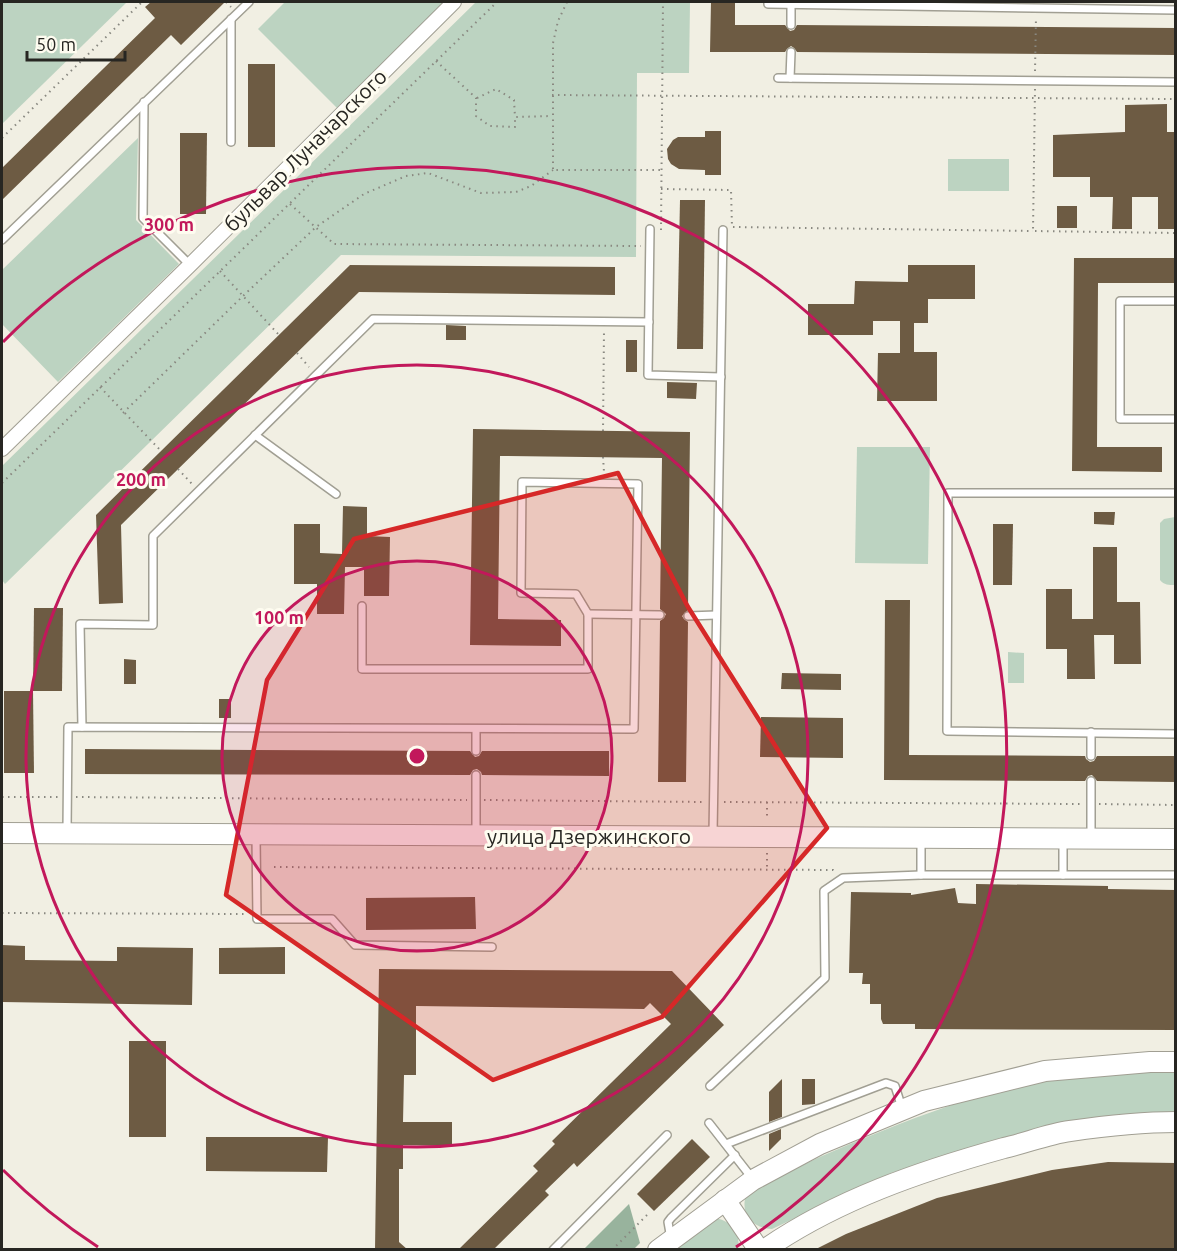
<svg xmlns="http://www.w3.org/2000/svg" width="1177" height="1251" viewBox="0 0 1177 1251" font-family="Ubuntu,sans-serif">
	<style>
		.green { fill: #bcd3c1 }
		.forest { fill: #98b39d }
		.building { fill: #6d5b43 }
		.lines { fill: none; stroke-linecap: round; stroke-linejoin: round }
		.lane-casing { stroke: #a19f93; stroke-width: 10 }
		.street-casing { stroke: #a19f93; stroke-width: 16 }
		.secondary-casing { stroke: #a19f93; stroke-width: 22 }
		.path { stroke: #898880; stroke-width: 2; stroke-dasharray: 1.5 4.5; stroke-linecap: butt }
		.lane { stroke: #fff; stroke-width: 7 }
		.street { stroke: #fff; stroke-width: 14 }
		.secondary { stroke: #fff; stroke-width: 20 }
		.marked { fill: #d62828; fill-opacity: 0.2; stroke: #d62828; stroke-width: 4.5; stroke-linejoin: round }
		.ring { fill: none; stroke: #c2185b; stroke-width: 3 }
		.labels { text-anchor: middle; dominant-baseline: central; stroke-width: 6; stroke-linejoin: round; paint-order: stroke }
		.street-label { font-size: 21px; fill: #272622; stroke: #fefcf0 }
		.centre { fill: #c2185b; stroke: #fefcf0; stroke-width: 3 }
		.ring-label { font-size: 18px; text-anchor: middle; font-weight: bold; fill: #c2185b; stroke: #fefcf0; stroke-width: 6; stroke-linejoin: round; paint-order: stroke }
	</style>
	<rect width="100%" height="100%" fill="#f1efe3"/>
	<g class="green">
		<path d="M2 2H127L2 124Z"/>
		<path d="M285 2H445L337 108 258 29Z"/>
		<path d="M476 2H690L689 73H637L636 257 341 255 5 584 2 580V466Z"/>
		<path d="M138 138 136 220 179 264 58 382 2 324V270Z"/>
		<rect x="948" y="159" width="61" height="32"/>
		<path d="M857 447H930L928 564 855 563Z"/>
		<path d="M1175 517V585C1169 585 1164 585 1160 580V523L1164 519Z"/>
		<path d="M1008 652 1024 653V683H1008Z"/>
		<path d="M1175 1071V1117L1047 1128 997 1139 891 1173 772 1229C752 1228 740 1215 746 1195 789 1169 835 1150 882 1131 932 1111 982 1093 1034 1083 1081 1075 1128 1073 1175 1071Z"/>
		<path d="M713 1218C730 1219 741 1232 738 1249L670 1250Z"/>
	</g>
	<path class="forest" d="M629 1204 640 1243 634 1249H584Z"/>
	<g class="building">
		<path d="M151 2H225L181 45 171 35 2 200V168L155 18 145 7Z"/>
		<path d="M711 2H735V25H785L790 31 794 30 797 25 1176 28V55L797 52 794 48 791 46 787 49 785 52H710Z"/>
		<rect x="248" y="64" width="27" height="83"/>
		<path d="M1167 104V132H1176V229H1158V197H1132V229H1112L1113 197H1090V177H1053V135L1125 132V105Z"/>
		<path d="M705 131H721V175H705V170L679 169 671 164 668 159 667 149 673 140 678 137H705Z"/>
		<path d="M180 133H207L206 214H180Z"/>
		<path d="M680 200H705L703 349H677Z"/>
		<rect x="1057" y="206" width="20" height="22"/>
		<path d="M1074 258H1176V283H1098L1097 447H1162V472L1072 471Z"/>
		<path d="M350 265 615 267V295L359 292 121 525 123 603 99 604 96 515Z"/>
		<path d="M908 265H975V299H928V323H914V352H937V401H877L878 353H900V321H873V335H808V304H854L855 281 908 282Z"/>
		<path d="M446 325 466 326V340H446Z"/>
		<rect x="626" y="340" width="11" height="32"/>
		<path d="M667 382 697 383 696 399 667 398Z"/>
		<path d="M473 429 690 432 688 610 682 616 684 619 688 622 686 782H658L660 621 664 618 666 614 660 609 662 458 500 456 498 619 561 620V646L470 645Z"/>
		<path d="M343 506 367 507V536L390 537 389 596H364V567H345L344 614H317V584H294V524H320V553L342 554Z"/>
		<path d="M1094 512H1115L1114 525 1094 524Z"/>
		<path d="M993 524H1013L1012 585H993Z"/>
		<path d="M1093 547H1117V602H1140L1141 664H1114V635H1094L1095 679H1067V649H1046V589H1072V619H1093Z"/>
		<path d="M885 600H910L909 755 1085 756 1086 759 1090 762 1094 761 1097 756H1176V782L1097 781 1092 775 1088 776 1085 781 884 780Z"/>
		<path d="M34 608H63L62 691H33Z"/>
		<path d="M124 659 136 660V684H124Z"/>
		<path d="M782 673 841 674V690L781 689Z"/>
		<path d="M4 691H33L34 773H4Z"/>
		<rect x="219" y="699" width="12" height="19"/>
		<path d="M761 717 843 718V758L760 757Z"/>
		<path d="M85 749 470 751 475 757 479 756 482 751H609V776L482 775 481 772 477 769 473 770 470 775 85 774Z"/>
		<path d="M976 884 1108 886V889L1176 890V1030L915 1029V1024H883L881 1019V1004H870V984H862L863 973H849L851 892 911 893V895L955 888 958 903 976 904Z"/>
		<path d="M475 897 476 929 366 930V898Z"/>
		<path d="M2 945 25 946V960L117 961V947L193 948 192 1005 2 1002Z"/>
		<path d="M285 947V974H219V948Z"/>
		<path d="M379 969 672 971 724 1025 577 1167 574 1163 545 1191 549 1195 493 1250H458L538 1171 533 1166 555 1144 552 1141 671 1024 650 1003 644 1009 416 1006V1075H404L403 1122H452V1146L403 1145V1169H399V1242L408 1250H375Z"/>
		<rect x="129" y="1041" width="37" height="96"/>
		<path d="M782 1079V1117L769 1122V1092Z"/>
		<path d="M802 1079H815V1104L802 1105Z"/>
		<path d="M781 1129V1139L769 1151V1134Z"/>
		<path d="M206 1137H328L327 1172 206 1171Z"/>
		<path d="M692 1139 710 1157 654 1211 637 1194Z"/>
		<path d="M1108 1162 1176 1163V1250H814L846 1234 937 1198 1052 1170Z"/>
	</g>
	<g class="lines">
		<defs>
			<g id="lane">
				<path d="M768 2V4L1176 10"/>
				<path d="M231 19V142"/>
				<path d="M791 25V5"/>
				<path d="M778 78 1176 82"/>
				<path d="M790 78 791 52"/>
				<path d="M144 102 143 218 190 265"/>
				<path d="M650 229 648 375 721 377"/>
				<path d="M2 240 249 2"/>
				<path d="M1176 301H1120V419H1176"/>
				<path d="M255 435 336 494"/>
				<path d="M1176 493H948L947 731 1176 734"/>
				<path d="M588 614 660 615"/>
				<path d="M688 616 716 615"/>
				<path d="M82 727 80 624 153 625V536L373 319 649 322"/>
				<path d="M1091 732V756"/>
				<path d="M476 751V729"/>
				<path d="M1091 781V836"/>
				<path d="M67 831 68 727 634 729 638 484 522 482 521 593 576 594 588 614V669H362V606"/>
				<path d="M476 833V775"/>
				<path d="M713 834 723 230"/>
				<path d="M256 837 257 919H332L355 945 492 947"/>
				<path d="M921 838V875"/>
				<path d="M1063 875V841"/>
				<path d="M710 1086 825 978 824 891 843 878 921 875H1176"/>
				<path d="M709 1123 752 1178"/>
				<path d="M726 1144 886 1083 895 1086 902 1108"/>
				<path d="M671 1239 668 1222 671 1218 735 1155"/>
				<path d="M553 1250 667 1135"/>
			</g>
			<path id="street" d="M2 449 190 265 454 2"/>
			<g id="secondary">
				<path d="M2 833 1176 839"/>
				<path d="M725 1200 759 1250"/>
				<path d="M658 1250 753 1180 820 1144 924 1101 1045 1071 1150 1062H1176"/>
				<path d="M764 1250C836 1200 921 1171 1004 1148 1026 1143 1048 1134 1070 1131 1105 1126 1140 1122 1176 1122"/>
			</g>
		</defs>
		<use href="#lane" class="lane-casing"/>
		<use href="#street" class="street-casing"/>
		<use href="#secondary" class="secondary-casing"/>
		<g class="path">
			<path d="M226 2 231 7"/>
			<path d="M567 2 558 21 553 43V170H661"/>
			<path d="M436 61 476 98V116L490 126 515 127V117L552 116"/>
			<path d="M1035 71 1036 17"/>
			<path d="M1035 89 1033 231 1176 233"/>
			<path d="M552 95 1176 99"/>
			<path d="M477 98 496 89 514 100 515 117"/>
			<path d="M2 138 142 2"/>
			<path d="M661 189 731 190 732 227 1033 231"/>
			<path d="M290 204 334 244 641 246"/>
			<path d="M661 230 663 2"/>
			<path d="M220 271 279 335"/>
			<path d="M297 353 309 367"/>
			<path d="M100 387 161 451"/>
			<path d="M123 413 243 296 316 227 364 194 406 176 428 173 481 193 516 192 531 186 553 170"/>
			<path d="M603 431 604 331"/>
			<path d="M603 457 604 472"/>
			<path d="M178 469 193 485"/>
			<path d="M2 483 497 2"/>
			<path d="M2 797H59"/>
			<path d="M76 797 467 800"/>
			<path d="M484 800 704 802"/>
			<path d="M724 802 1082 804"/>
			<path d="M767 802V820"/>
			<path d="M1099 804 1176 805"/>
			<path d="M767 853V868"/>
			<path d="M274 867 833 870 835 872"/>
			<path d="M2 913 248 914"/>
			<path d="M612 1250 648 1214"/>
		</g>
		<use href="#lane" class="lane"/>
		<use href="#street" class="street"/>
		<use href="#secondary" class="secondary"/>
	</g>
	<path class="marked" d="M618 473 688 607 827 828 662 1017 493 1080 226 895 267 680 354 539Z"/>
	<circle cx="417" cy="756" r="195" fill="#c2185b" fill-opacity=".12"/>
	<g class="ring">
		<circle cx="417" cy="756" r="195"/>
		<circle cx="417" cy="756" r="391"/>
		<path d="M98 1247A586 586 0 0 1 3 1170M3 342A586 586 0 1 1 736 1247"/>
	</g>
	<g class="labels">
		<g class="street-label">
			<text transform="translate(305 150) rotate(-45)">бульвар Луначарского</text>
			<text x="589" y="836">улица Дзержинского</text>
		</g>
	</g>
	<circle cx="417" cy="756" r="9" class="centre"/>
	<g class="ring-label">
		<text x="169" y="231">300 m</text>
		<text x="141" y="486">200 m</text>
		<text x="279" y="624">100 m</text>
	</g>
	<rect width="1177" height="1251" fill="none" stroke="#272622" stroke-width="6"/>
	<path d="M27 51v9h98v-9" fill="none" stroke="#272622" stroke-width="3"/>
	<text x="36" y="51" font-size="18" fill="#272622" stroke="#fefcf0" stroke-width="4.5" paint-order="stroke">50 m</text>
</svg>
